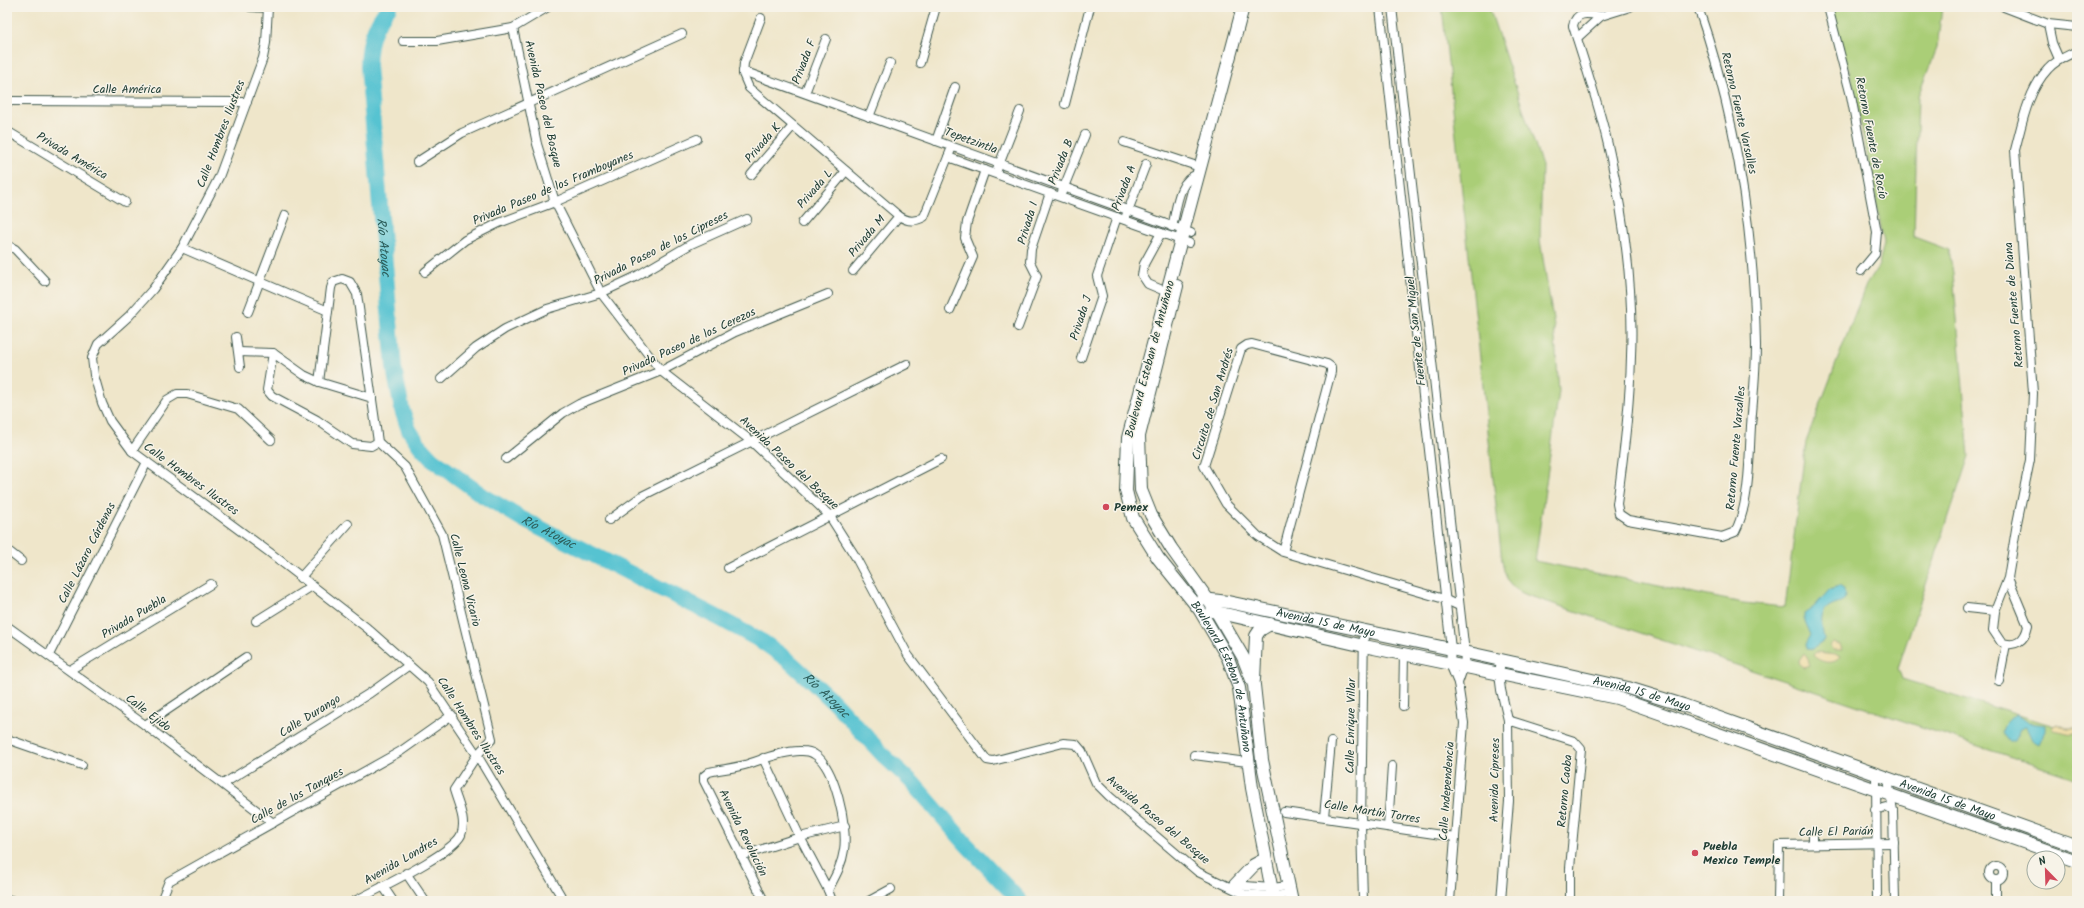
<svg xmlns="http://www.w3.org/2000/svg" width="2084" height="908" viewBox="0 0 2084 908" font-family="Kalam,sans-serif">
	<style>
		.green { fill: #aace77; stroke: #648656 }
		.sand { fill: #eeda9e; stroke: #868c69 }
		.water { fill: #57c3d1; stroke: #3b8082 }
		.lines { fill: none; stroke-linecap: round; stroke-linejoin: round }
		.river { stroke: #57c3d1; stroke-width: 16 }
		.minor-casing { stroke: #3e564a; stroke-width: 10 }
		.secondary-casing { stroke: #3e564a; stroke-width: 14 }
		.minor { stroke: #fff; stroke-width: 8 }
		.secondary { stroke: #fff; stroke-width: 12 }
		.poi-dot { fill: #d1495b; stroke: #f7f3e8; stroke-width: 1.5 }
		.labels { text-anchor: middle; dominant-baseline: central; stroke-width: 3; stroke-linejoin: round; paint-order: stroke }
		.street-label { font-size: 12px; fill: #1f3d34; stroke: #f7f3e8 }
		.poi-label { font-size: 12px; font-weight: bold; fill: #1f3d34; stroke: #f7f3e8; text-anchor: start }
		.water-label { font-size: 13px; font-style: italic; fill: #2d5e5b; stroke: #f7f3e8 }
	</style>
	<rect width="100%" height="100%" fill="#f7f3e8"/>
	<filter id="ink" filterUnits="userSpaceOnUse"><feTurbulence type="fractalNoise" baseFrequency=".025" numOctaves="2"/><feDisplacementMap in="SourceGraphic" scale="8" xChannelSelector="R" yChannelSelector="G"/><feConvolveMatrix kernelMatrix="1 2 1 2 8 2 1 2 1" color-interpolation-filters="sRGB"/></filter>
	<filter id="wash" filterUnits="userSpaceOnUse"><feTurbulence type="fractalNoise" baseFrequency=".012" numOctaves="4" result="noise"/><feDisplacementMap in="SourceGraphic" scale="16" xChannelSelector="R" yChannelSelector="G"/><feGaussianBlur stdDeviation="0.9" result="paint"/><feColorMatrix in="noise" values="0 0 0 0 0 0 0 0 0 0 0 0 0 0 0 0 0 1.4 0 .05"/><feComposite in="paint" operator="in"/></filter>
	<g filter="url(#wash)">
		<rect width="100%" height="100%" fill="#efe6ca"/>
		<path class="green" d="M1442 7H1489L1542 166 1540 240 1554 326 1559 391 1535 561 1743 603 1785 607 1806 442 1866 285 1879 265 1884 243 1854 88 1831 7H1942L1937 48 1918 96 1914 237 1949 250 1953 273 1969 456 1898 668 1902 679 2077 733V779L1527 595C1510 588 1505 579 1502 561Z"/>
		<g class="sand">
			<path d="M1832 642 1840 644 1842 650H1833L1829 646Z"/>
			<path d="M1816 652 1835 654 1840 657C1834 666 1818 662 1813 655Z"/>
			<path d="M1804 653C1808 657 1809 661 1809 666L1804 668 1800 665 1799 660Z"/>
			<path d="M2057 724 2067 728H2076L2077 731 2072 734 2053 730 2052 727Z"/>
		</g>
		<g class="water">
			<path d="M1839 586 1844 589 1845 599C1841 603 1835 603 1830 606 1817 613 1823 629 1824 641L1813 649 1807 648 1806 644 1811 635 1804 619V614L1814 607 1830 589Z"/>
			<path d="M2018 715 2029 723 2045 725V731L2039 744 2032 740 2026 727 2020 729 2014 741H2008L2002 733C2005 722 2008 719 2018 715Z"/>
		</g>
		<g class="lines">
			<path class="river" id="s1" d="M389 7C373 27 369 40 368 66L394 368 402 410 409 430 420 446 432 459 482 495 522 519 715 616 763 642 788 660 835 703 884 756 913 783 966 844 1020 901"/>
		</g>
	</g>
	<g filter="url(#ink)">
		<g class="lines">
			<defs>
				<g id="minor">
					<path d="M250 7 268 8"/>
					<path d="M268 7 266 43 263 58 219 177 182 248 153 289 129 316 98 344 92 358 94 375 102 403 110 421 132 451 269 552 367 628 428 682 477 755 564 901"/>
					<path d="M1380 7 1451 649 1450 664 1458 683 1464 723 1450 901"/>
					<path d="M1392 7 1465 653 1464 666 1458 683"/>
					<path d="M1828 7 1851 96 1877 232 1875 254 1861 271"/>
					<path d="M2004 7 2048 24 2077 27"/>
					<path d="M1601 16C1589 14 1576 10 1573 26 1586 68 1601 110 1610 154 1624 219 1634 288 1631 356 1630 405 1624 454 1617 504L1619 514 1628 520 1722 537 1735 532C1750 503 1749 459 1751 426 1753 399 1756 372 1756 345 1754 229 1736 116 1698 7"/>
					<path d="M761 18 744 63 743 74 749 88 899 216C908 222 915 222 924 217L952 147"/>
					<path d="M2048 24 2052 43 2059 59"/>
					<path d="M513 28 537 144 555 202 601 293 661 371 751 441 829 515 855 556 908 655 987 760 993 761 1063 743 1076 744 1082 751 1096 783 1109 796 1198 872 1244 894 1273 896 1291 894"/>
					<path d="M1577 38 1601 16 1630 7"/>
					<path d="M403 41H437L513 28 548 7"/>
					<path d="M920 63 936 7"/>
					<path d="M743 71 1191 233"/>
					<path d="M805 93 826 39"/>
					<path d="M7 101 247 102"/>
					<path d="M1065 104 1090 7"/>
					<path d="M869 117 890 63"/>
					<path d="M7 131 125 202"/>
					<path d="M936 141 955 87"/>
					<path d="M1124 142 1200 167"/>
					<path d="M948 157 1189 243"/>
					<path d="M417 162 462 133 682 34"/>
					<path d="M997 170 1020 111"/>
					<path d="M751 175 793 126"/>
					<path d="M1062 192 1085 135"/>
					<path d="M1126 216 1146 164"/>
					<path d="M802 223 846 171"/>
					<path d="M1172 227C1177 209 1177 180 1198 174"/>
					<path d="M1161 233 1144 264 1142 275 1148 284 1167 292"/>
					<path d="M7 245 15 249 45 281"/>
					<path d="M182 248 328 311"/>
					<path d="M853 271 899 216"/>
					<path d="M425 272 465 240 499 223 555 202 697 139"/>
					<path d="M950 310 973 257 965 238 967 222 985 170"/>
					<path d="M248 312 285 215"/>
					<path d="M1018 327 1037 276 1030 262 1031 249 1050 193"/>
					<path d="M236 337 240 367"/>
					<path d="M239 352 273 353 304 375 319 382 372 398"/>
					<path d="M273 353 267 390 272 396 317 420 352 444 371 446 378 442"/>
					<path d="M1081 358 1102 296 1097 276 1117 217"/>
					<path d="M441 379 476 348 505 329 547 309 601 293 635 277 691 244 747 219"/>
					<path d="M319 382 331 288 333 282 342 279 350 282 357 294 378 442 405 467 442 534 492 739 477 755 454 790C458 804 467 821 461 835 452 854 377 889 355 901"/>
					<path d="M132 451 167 400 177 394H187L238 409 271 440"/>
					<path d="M506 459 563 413 579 404 661 371 735 332 828 294"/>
					<path d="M609 520 642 496 907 364"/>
					<path d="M7 550 21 561"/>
					<path d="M1283 552 1331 372V367L1327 364 1252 344 1247 345 1241 349 1204 466 1226 504 1258 536 1283 552 1444 599 1459 606"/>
					<path d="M728 568 941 459"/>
					<path d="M300 578 348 524"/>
					<path d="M2008 578 2028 626C2025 641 2015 648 2001 642L1993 630 1995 611 2008 578 2017 523 2030 460 2033 393 2015 150C2022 124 2028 90 2048 69 2056 60 2067 56 2077 51"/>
					<path d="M1967 608 1995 611"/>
					<path d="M256 621 312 586"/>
					<path d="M7 626 145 725 273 823"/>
					<path d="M49 655 147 462"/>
					<path d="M1501 660 1499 674 1501 690 1508 720 1509 801 1501 901"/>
					<path d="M70 670 211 584"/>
					<path d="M1999 681 2006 644"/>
					<path d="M1403 706 1404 654"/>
					<path d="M1508 720 1574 741 1581 749 1570 868V901"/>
					<path d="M145 725 246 657"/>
					<path d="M7 739 82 765"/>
					<path d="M1194 755 1247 762"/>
					<path d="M763 758 800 837 828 890 832 901"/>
					<path d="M1876 774 1877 901"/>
					<path d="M1888 779 1893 811 1895 901"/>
					<path d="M223 784 370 693 408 666"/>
					<path d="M1875 810 1886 807 1893 811"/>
					<path d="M1284 812 1455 837"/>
					<path d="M1324 817 1331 742"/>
					<path d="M1388 827 1392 766"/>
					<path d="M1813 834V844"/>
					<path d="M741 856 800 837 845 826"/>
					<circle cx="1996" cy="873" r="7"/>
					<path d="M406 873 425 901"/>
					<path d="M1996 880V901"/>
					<path d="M1233 885 1271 888 1289 886"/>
					<path d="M383 886 393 901"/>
					<path d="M7 899 14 901"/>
					<path d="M161 901 169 881 401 751 452 715"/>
					<path d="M764 901 704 781V776L709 772C722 769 736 768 748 764 763 759 786 750 802 751 805 751 811 752 814 754 835 766 848 827 844 850 842 865 835 877 828 890"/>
					<path d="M869 901 891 889"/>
					<path d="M1363 901 1361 823 1364 630"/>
					<path d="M1778 901 1779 845 1894 843"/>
				</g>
				<g id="secondary">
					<path id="s2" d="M1243 7 1128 438 1126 491 1133 518 1158 558 1199 609 1228 658 1239 688 1252 788 1274 901"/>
					<path d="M1177 286 1139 436 1141 490 1151 515 1171 548 1216 611 1243 657 1254 685 1262 760 1292 901"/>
					<path id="s3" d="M1203 599 1228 602 1451 649 1628 688 1683 705 2077 846"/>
					<path d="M1212 611 1364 646 1617 698 2077 861"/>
					<path d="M1254 680 1256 636 1260 630 1270 624"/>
					<path d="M1235 885 1254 865 1265 859"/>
				</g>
			</defs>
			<use href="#minor" class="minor-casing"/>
			<use href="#secondary" class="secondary-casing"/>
			<use href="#minor" class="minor"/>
			<use href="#secondary" class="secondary"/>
		</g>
	</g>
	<g class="poi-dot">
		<circle cx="1106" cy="507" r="4"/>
		<circle cx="1695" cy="853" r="4"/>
	</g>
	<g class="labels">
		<g class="street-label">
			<text transform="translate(804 62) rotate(-69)">Privada F</text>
			<text x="127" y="89">Calle América</text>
			<text transform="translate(543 104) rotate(77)">Avenida Paseo del Bosque</text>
			<text transform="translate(1739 113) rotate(77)">Retorno Fuente Varsalles</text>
			<text transform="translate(221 134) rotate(-69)">Calle Hombres Ilustres</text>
			<text transform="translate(1871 138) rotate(79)">Retorno Fuente de Rocío</text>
			<text transform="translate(971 141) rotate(20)">Tepetzintla</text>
			<text transform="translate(763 143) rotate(-49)">Privada K</text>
			<text transform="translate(72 156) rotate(31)">Privada América</text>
			<text transform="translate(1061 162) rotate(-68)">Privada B</text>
			<text transform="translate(553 188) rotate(-23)">Privada Paseo de los Framboyanes</text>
			<text transform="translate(1124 188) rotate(-69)">Privada A</text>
			<text transform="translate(815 189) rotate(-49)">Privada L</text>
			<text transform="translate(1028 223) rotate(-73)">Privada I</text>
			<text transform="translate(867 236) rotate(-50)">Privada M</text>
			<text transform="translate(661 248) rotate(-27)">Privada Paseo de los Cipreses</text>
			<text transform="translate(2014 305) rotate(-95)">Retorno Fuente de Diana</text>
			<text transform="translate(1081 318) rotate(-72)">Privada J</text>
			<text transform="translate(1416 331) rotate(-96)">Fuente de San Miguel</text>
			<text transform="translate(689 342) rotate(-25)">Privada Paseo de los Cerezos</text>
			<text transform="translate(1150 359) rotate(-75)">Boulevard Esteban de Antuñano</text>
			<text transform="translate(1213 404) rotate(-73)">Circuito de San Andrés</text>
			<text transform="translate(1736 448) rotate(-85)">Retorno Fuente Varsalles</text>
			<text transform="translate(789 463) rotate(43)">Avenida Paseo del Bosque</text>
			<text transform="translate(191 479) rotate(36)">Calle Hombres Ilustres</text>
			<text transform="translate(87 553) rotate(-63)">Calle Lázaro Cárdenas</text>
			<text transform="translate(465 580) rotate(76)">Calle Leona Vicario</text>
			<text transform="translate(134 617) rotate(-31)">Privada Puebla</text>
			<text stroke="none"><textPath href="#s3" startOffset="125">Avenida 15 de Mayo</textPath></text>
			<text stroke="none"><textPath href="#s2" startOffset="712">Boulevard Esteban de Antuñano</textPath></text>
			<text stroke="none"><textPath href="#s3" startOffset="449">Avenida 15 de Mayo</textPath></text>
			<text transform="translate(148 713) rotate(37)">Calle Ejido</text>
			<text transform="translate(310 716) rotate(-32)">Calle Durango</text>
			<text transform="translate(471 726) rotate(57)">Calle Hombres Ilustres</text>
			<text transform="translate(1351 726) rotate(-89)">Calle Enrique Villar</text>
			<text transform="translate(1495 780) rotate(-89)">Avenida Cipreses</text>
			<text transform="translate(1447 791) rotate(-86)">Calle Independencia</text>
			<text transform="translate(1565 791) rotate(-85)">Retorno Caoba</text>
			<text transform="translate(297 796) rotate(-29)">Calle de los Tanques</text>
			<text stroke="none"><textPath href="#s3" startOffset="773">Avenida 15 de Mayo</textPath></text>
			<text transform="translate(1372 812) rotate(9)">Calle Martín Torres</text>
			<text transform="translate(1158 820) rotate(40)">Avenida Paseo del Bosque</text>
			<text transform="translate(1836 832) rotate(-1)">Calle El Parián</text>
			<text transform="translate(743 833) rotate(64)">Avenida Revolución</text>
			<text transform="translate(401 861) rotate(-30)">Avenida Londres</text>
		</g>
		<g class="poi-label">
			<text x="1114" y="507">Pemex</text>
			<text x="1703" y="846">Puebla<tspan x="1703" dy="14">Mexico Temple</tspan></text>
		</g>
		<g class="water-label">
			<text stroke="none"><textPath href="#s1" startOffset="246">Río Atoyac</textPath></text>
			<text stroke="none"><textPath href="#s1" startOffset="606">Río Atoyac</textPath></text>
			<text stroke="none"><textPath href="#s1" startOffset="930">Río Atoyac</textPath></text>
		</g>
	</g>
	<rect width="2084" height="908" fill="none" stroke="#f7f3e8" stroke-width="24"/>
	<g transform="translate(2046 870) rotate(337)"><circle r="19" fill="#f7f3e8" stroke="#a1aaa0"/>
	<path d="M0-3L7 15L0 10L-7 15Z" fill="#d1495b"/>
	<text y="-6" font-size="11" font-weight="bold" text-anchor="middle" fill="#1f3d34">N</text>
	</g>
</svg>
